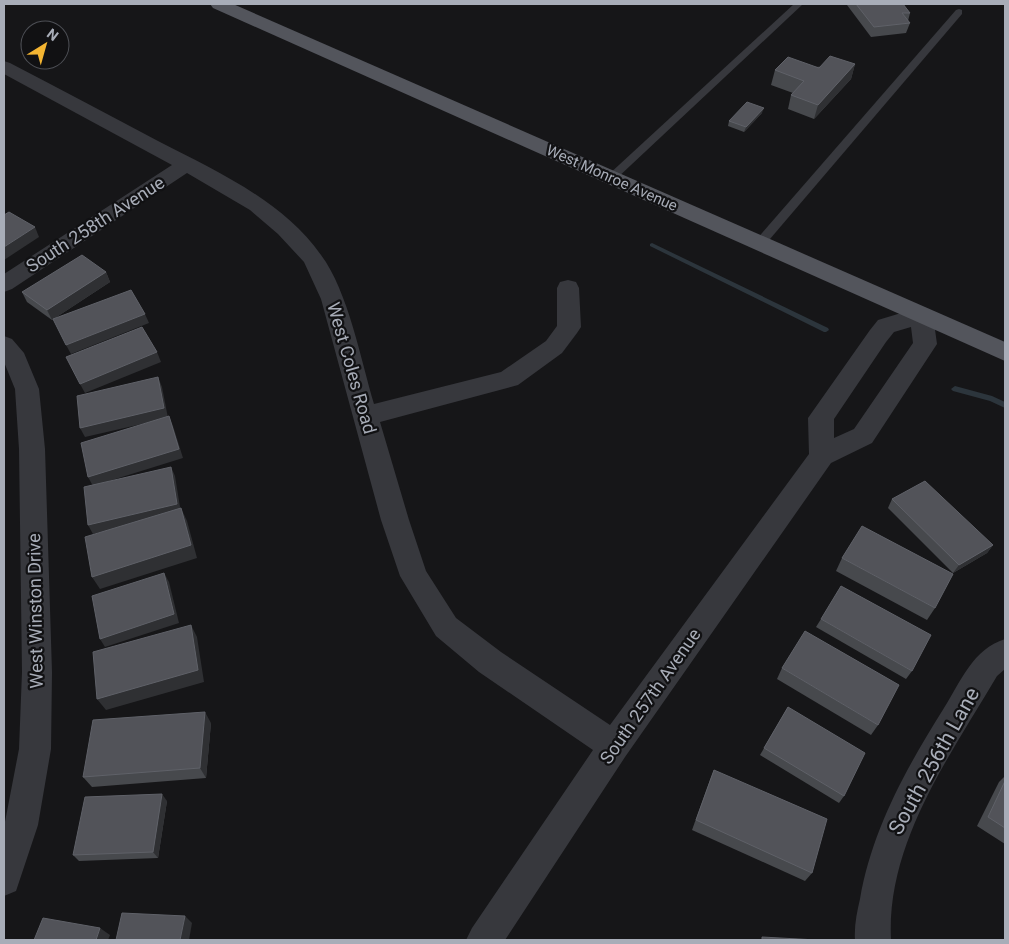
<svg xmlns="http://www.w3.org/2000/svg" width="1009" height="944" viewBox="0 0 1009 944" font-family="Roboto,sans-serif">
	<style>
		.lines { fill: none; stroke-linecap: round; stroke-linejoin: round }
		.stream { fill: #2c353c; fill-rule: evenodd }
		.service { fill: #37383d; fill-rule: evenodd }
		.minor { fill: #37383d; fill-rule: evenodd }
		.primary { fill: #53555c; fill-rule: evenodd }
		.wall { fill: #47494d }
		.shaded-wall { fill: #2f3033 }
		.building { fill: #525359; stroke: #5f6168 }
		.labels { text-anchor: middle; dominant-baseline: central; stroke-width: 4.5; stroke-linejoin: round; paint-order: stroke }
		.far-street-label { font-size: 15px; fill: #a8adb8; stroke: #111113 }
		.street-label { font-size: 18px; fill: #a8adb8; stroke: #111113 }
		.near-street-label { font-size: 21px; fill: #a8adb8; stroke: #111113 }
	</style>
	<rect width="100%" height="100%" fill="#161618"/>
	<g class="lines">
		<g class="stream">
			<path d="M652 243 828 328 829 330 826 332H824L650 246V244Z"/>
			<path d="M955 386 992 396 1005 402V408L990 401 953 391 951 389Z"/>
		</g>
		<g class="service">
			<path d="M794 4H803L615 180H607L606 178 607 176Z"/>
			<path d="M959 9 962 10V14L764 246H756L754 243 756 240 956 10Z"/>
		</g>
		<g class="minor">
			<path d="M4 61 10 63C60 89 109 115 158 141 216 171 282 200 321 255 348 291 361 360 374 404L501 372 546 341 557 326V288L560 282 568 280 576 282 579 288 581 327 577 333 562 353 518 385 380 422 409 520 426 571 456 618 501 652 610 725 809 454 808 418 870 330 878 320 921 307 929 309 933 315 937 344 872 443 831 463 625 757 505 940H466L472 928 593 750 479 672 436 636 400 576 381 520 321 299 304 262 278 234 250 210 187 173 12 289 4 292V274L172 165 4 74ZM911 327 913 343 854 429 834 438V419L886 342 894 332Z"/>
			<path d="M4 336 12 339 24 353 39 389 45 449 52 672 51 749 38 825 16 891 4 896V827L19 749 22 672 19 449 15 389 4 362Z"/>
			<path d="M1005 639V669L997 676C950 756 886 843 891 940H855C854 926 857 912 860 899 872 829 907 767 944 708 961 681 973 649 1005 639Z"/>
		</g>
		<path class="primary" d="M210 4H233L1005 342V361L213 8Z"/>
	</g>
	<g class="wall">
		<path d="M848 4H903L910 13 908 21 910 23 906 33 871 37 847 5Z"/>
		<path d="M855 64 851 79 814 119 788 109 791 95 793 93 771 85 775 70Z"/>
		<path d="M762 113 744 132 728 126 729 121Z"/>
		<path d="M106 272 110 282 52 320 27 302 22 292Z"/>
		<path d="M892 499 993 545 987 553 953 573 888 508Z"/>
		<path d="M842 558 935 608 927 620 836 571Z"/>
		<path d="M821 619 912 671 906 679 816 627Z"/>
		<path d="M782 668 878 725 871 735 777 679Z"/>
		<path d="M788 707 844 796 839 803 760 755Z"/>
		<path d="M211 723 206 778 92 787 83 777Z"/>
		<path d="M714 770 812 873 805 881 692 830 710 780Z"/>
		<path d="M1005 776V844L977 826 999 782Z"/>
		<path d="M167 801 158 858 79 861 73 855Z"/>
	</g>
	<g class="shaded-wall">
		<path d="M855 64 851 79 814 119 818 105Z"/>
		<path d="M764 108 762 113 744 132 746 127Z"/>
		<path d="M35 227 39 237 4 260V247Z"/>
		<path d="M106 272 110 282 52 320 47 310Z"/>
		<path d="M145 314 149 323 71 354 66 345Z"/>
		<path d="M157 352 161 362 85 393 80 384Z"/>
		<path d="M158 377 162 387 168 418 85 437 80 428Z"/>
		<path d="M169 416 173 426 183 458 93 486 88 477Z"/>
		<path d="M171 467 175 476 181 513 93 534 88 525Z"/>
		<path d="M181 508 187 521 197 558 100 589 92 577Z"/>
		<path d="M993 545 987 553 953 573 959 565Z"/>
		<path d="M164 573 169 582 179 623 105 647 100 639Z"/>
		<path d="M191 625 197 637 204 682 106 710 97 699Z"/>
		<path d="M205 712 211 723 206 778 200 768Z"/>
		<path d="M162 794 167 801 158 858 153 852Z"/>
		<path d="M185 916 192 923 189 940H180Z"/>
		<path d="M100 928 110 935 108 940H96Z"/>
	</g>
	<g class="building">
		<path d="M856 4H903L910 13H902L910 23 874 27Z"/>
		<path d="M830 56 855 64 818 105 791 95 804 81 775 70 788 57 819 68Z"/>
		<path d="M747 102 764 108 746 127 729 121Z"/>
		<path d="M9 212 35 227 4 247V215Z"/>
		<path d="M82 255 106 272 47 310 22 292Z"/>
		<path d="M131 290 145 314 66 345 53 319Z"/>
		<path d="M142 327 157 352 80 384 66 357Z"/>
		<path d="M158 377 164 408 80 428 77 396Z"/>
		<path d="M169 416 179 449 88 477 81 443Z"/>
		<path d="M171 467 177 504 88 525 84 487Z"/>
		<path d="M925 481 993 545 959 565 892 499Z"/>
		<path d="M181 508 191 545 92 577 85 537Z"/>
		<path d="M862 526 953 574 935 608 842 558Z"/>
		<path d="M164 573 174 614 100 639 92 596Z"/>
		<path d="M841 586 931 635 912 671 821 619Z"/>
		<path d="M191 625 198 670 97 699 93 652Z"/>
		<path d="M805 631 899 685 878 725 782 668Z"/>
		<path d="M788 707 865 753 844 796 764 748Z"/>
		<path d="M205 712 200 768 83 777 93 720Z"/>
		<path d="M714 770 827 819 812 873 696 820Z"/>
		<path d="M1005 781V828L988 817Z"/>
		<path d="M162 794 153 852 73 855 85 797Z"/>
		<path d="M122 913 185 916 180 940H116Z"/>
		<path d="M43 918 100 928 96 940H34Z"/>
		<path d="M762 937 817 940H762Z"/>
	</g>
	<g class="labels">
		<g class="far-street-label">
			<text transform="translate(612 178) rotate(24)">West Monroe Avenue</text>
		</g>
		<g class="street-label">
			<text transform="translate(95 224) rotate(-33)">South 258th Avenue</text>
			<text transform="translate(352 368) rotate(74)">West Coles Road</text>
			<text transform="translate(35 611) rotate(-91)">West Winston Drive</text>
			<text transform="translate(650 696) rotate(-55)">South 257th Avenue</text>
		</g>
		<g class="near-street-label">
			<text transform="translate(934 761) rotate(-61)">South 256th Lane</text>
		</g>
	</g>
	<rect width="1009" height="944" fill="none" stroke="#a8adb8" stroke-width="10"/>
	<g transform="translate(45 45) rotate(37)"><circle r="24" fill="#111113" stroke="#4d4f55"/>
	<path d="M0-4L9 19L0 12L-9 19Z" fill="#f4b532"/>
	<text y="-8" font-size="14" font-weight="bold" text-anchor="middle" fill="#a8adb8">N</text>
	</g>
</svg>
